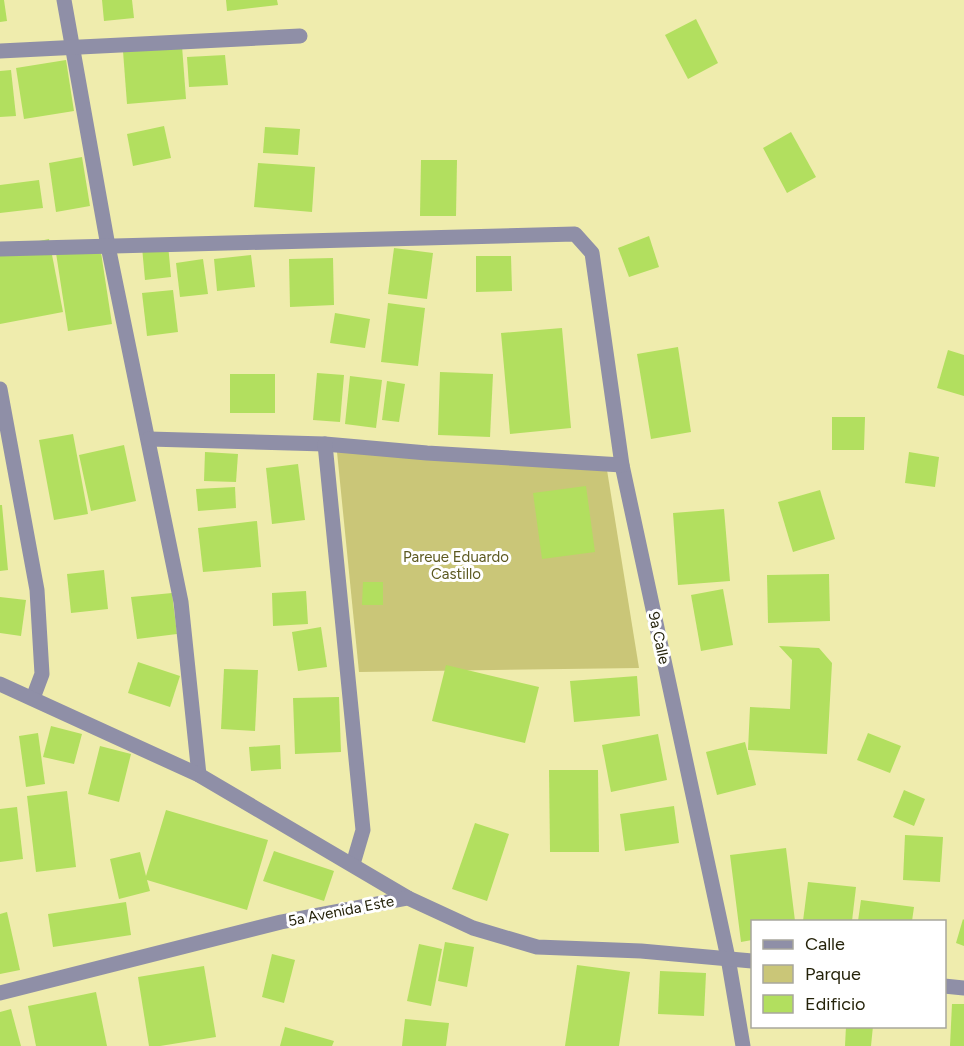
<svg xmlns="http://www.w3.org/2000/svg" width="964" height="1046" viewBox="0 0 964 1046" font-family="Figtree,sans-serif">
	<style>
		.green { fill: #cac678 }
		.building { fill: #b2df5f }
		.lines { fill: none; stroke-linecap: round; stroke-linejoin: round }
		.minor { stroke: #8f8fa7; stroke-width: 15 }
		.labels { text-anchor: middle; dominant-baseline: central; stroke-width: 6; stroke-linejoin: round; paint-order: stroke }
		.park-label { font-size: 15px; fill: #5c5920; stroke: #fff }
		.street-label { font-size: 15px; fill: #25230a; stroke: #fff }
	</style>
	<rect width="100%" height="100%" fill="#efecad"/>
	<path class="green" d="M337 452 607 470 639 668 359 672Z"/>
	<g class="building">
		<path d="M0 0H4L7 21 0 22Z"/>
		<path d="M102 0H132L134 18 104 21Z"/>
		<path d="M226 0H277L278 5 227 11Z"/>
		<path d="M696 19 718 63 688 79 665 35Z"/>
		<path d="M182 46 186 99 127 104 123 51Z"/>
		<path d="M225 55 228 85 189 87 187 57Z"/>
		<path d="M66 60 74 111 24 119 16 68Z"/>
		<path d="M11 70 16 116 0 117V71Z"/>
		<path d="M164 126 171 158 133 166 127 134Z"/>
		<path d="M265 127 300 129 298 155 263 153Z"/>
		<path d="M791 132 816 177 787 193 763 148Z"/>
		<path d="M82 157 90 206 56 212 49 163Z"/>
		<path d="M421 160H457L456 216H420Z"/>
		<path d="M258 163 315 167 312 212 254 207Z"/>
		<path d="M39 180 43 208 0 213V185Z"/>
		<path d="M649 236 659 267 629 277 618 248Z"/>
		<path d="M49 239 63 312 0 324V249Z"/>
		<path d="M168 244 171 277 145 280 142 247Z"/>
		<path d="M100 246 112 324 68 331 56 253Z"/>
		<path d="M394 248 433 253 427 299 388 294Z"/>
		<path d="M251 255 255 287 217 291 214 259Z"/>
		<path d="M476 256H511L512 291 476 292Z"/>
		<path d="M333 258 334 305 290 307 289 259Z"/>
		<path d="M203 259 208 294 180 297 176 263Z"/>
		<path d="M173 290 178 332 147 336 142 293Z"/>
		<path d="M388 303 425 308 418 366 381 362Z"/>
		<path d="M335 313 370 319 365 348 330 343Z"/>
		<path d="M562 328 571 428 510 434 501 333Z"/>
		<path d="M678 347 691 432 651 439 637 354Z"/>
		<path d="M948 350 964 355V396L937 388Z"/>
		<path d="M440 372 493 374 490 437 438 435Z"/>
		<path d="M317 373 344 375 340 422 313 420Z"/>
		<rect x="230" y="374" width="45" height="39"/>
		<path d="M350 376 382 380 376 428 345 424Z"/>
		<path d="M387 381 405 384 399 422 382 420Z"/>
		<path d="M832 417H865L864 450H832Z"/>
		<path d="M73 434 88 514 54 520 39 440Z"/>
		<path d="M124 445 136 501 91 511 79 455Z"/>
		<path d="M205 452 238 454 236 482 204 481Z"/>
		<path d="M909 452 939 457 935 487 905 483Z"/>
		<path d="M298 464 305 520 272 524 266 468Z"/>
		<path d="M586 486 595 552 542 559 533 493Z"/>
		<path d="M235 487 236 508 198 511 196 489Z"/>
		<path d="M820 490 835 539 793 552 778 502Z"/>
		<path d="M0 505H2L8 570 0 571Z"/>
		<path d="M724 509 730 581 678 585 673 513Z"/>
		<path d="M257 521 261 567 203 572 198 528Z"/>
		<path d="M104 570 108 609 71 613 67 574Z"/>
		<path d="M829 574 830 621 768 623 767 575Z"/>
		<path d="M363 582H383V605H362Z"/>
		<path d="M723 589 733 645 701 651 691 595Z"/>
		<path d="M306 591 308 624 273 626 272 593Z"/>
		<path d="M172 593 177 634 137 639 131 597Z"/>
		<path d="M0 597 26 600 21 636 0 633Z"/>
		<path d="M321 627 327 667 298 671 292 632Z"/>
		<path d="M779 646 819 648 832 663 827 754 748 750 750 707 790 709 792 660Z"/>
		<path d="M138 662 180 676 170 707 128 693Z"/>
		<path d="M446 665 539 687 525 743 432 721Z"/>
		<path d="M224 669 258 670 255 731 221 729Z"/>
		<path d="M637 676 640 716 574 722 570 681Z"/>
		<path d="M339 697 341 752 295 754 293 698Z"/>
		<path d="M51 726 82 734 74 764 43 757Z"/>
		<path d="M38 733 45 784 26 787 19 736Z"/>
		<path d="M868 733 901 746 890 773 857 760Z"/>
		<path d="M658 734 667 780 611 792 602 745Z"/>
		<path d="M745 742 756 785 717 795 706 752Z"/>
		<path d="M280 745 281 769 251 771 249 747Z"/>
		<path d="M100 746 131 754 119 802 88 794Z"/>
		<path d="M549 770H598L599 852H550Z"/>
		<path d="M904 790 925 799 914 826 893 817Z"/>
		<path d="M67 791 76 867 36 872 27 796Z"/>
		<path d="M674 806 679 843 625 851 620 814Z"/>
		<path d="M17 807 23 859 0 862V809Z"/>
		<path d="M166 810 268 840 247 910 147 880 150 891 119 899 110 859 140 852 146 876Z"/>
		<path d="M475 823 509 834 487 901 452 889Z"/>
		<path d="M905 835 943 837 940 882 903 880Z"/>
		<path d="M786 848 795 921H753L752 940 741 942 730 855Z"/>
		<path d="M274 851 334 871 324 901 263 881Z"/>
		<path d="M808 882 856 887 852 921H803Z"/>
		<path d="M861 900 914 907 912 921H858Z"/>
		<path d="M126 902 131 935 53 947 48 914Z"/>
		<path d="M7 912 20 970 0 974V914Z"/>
		<path d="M963 919 964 920V946L956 943Z"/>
		<path d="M445 942 474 947 467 987 438 981Z"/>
		<path d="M419 944 442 949 431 1006 407 1001Z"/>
		<path d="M272 954 295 960 284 1003 262 997Z"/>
		<path d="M577 965 630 972 619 1046H565Z"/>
		<path d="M204 966 216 1037 160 1046H149L138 977Z"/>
		<path d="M660 971 706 973 704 1016 658 1014Z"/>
		<path d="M96 992 107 1046H36L28 1006Z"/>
		<path d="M952 1004H964V1046H950Z"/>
		<path d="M11 1009 21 1046H0V1012Z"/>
		<path d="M405 1019 449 1023 446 1046H402Z"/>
		<path d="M846 1026H873L871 1046H845Z"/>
		<path d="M285 1027 334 1041 332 1046H280Z"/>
	</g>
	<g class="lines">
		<g class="minor">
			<path d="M64 0 108 246 181 602 199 775"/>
			<path d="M0 51 300 36"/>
			<path d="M0 249 575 234 592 253 622 465 728 958 743 1046"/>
			<path d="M0 389 37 590 42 674 33 698"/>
			<path d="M149 439 325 444 427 453 622 465"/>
			<path d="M325 444 363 830 353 864"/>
			<path d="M0 684 199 775 408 898"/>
			<path d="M944 986 964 988"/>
			<path d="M0 993 281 922 408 898 473 928 537 947 641 951 752 961"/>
		</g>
	</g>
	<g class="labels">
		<g class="park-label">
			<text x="456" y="557">Pareue Eduardo<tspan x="456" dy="17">Castillo</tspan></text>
		</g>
		<g class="street-label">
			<text transform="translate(659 638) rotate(78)">9a Calle</text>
			<text transform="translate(341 911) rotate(-11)">5a Avenida Este</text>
		</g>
	</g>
	<rect x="751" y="920" width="195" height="108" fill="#ffffff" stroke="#a8a79d" stroke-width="1.5"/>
	<rect x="763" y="940" width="30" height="9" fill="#8f8fa7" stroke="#a8a79d" stroke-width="1.5"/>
	<text x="805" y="950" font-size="18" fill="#25230a">Calle</text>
	<rect x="763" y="965" width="30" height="18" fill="#cac678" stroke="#a8a79d" stroke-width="1.5"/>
	<text x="805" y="980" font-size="18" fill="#25230a">Parque</text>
	<rect x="763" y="995" width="30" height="18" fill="#b2df5f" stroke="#a8a79d" stroke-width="1.5"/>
	<text x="805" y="1010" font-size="18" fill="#25230a">Edificio</text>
</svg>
